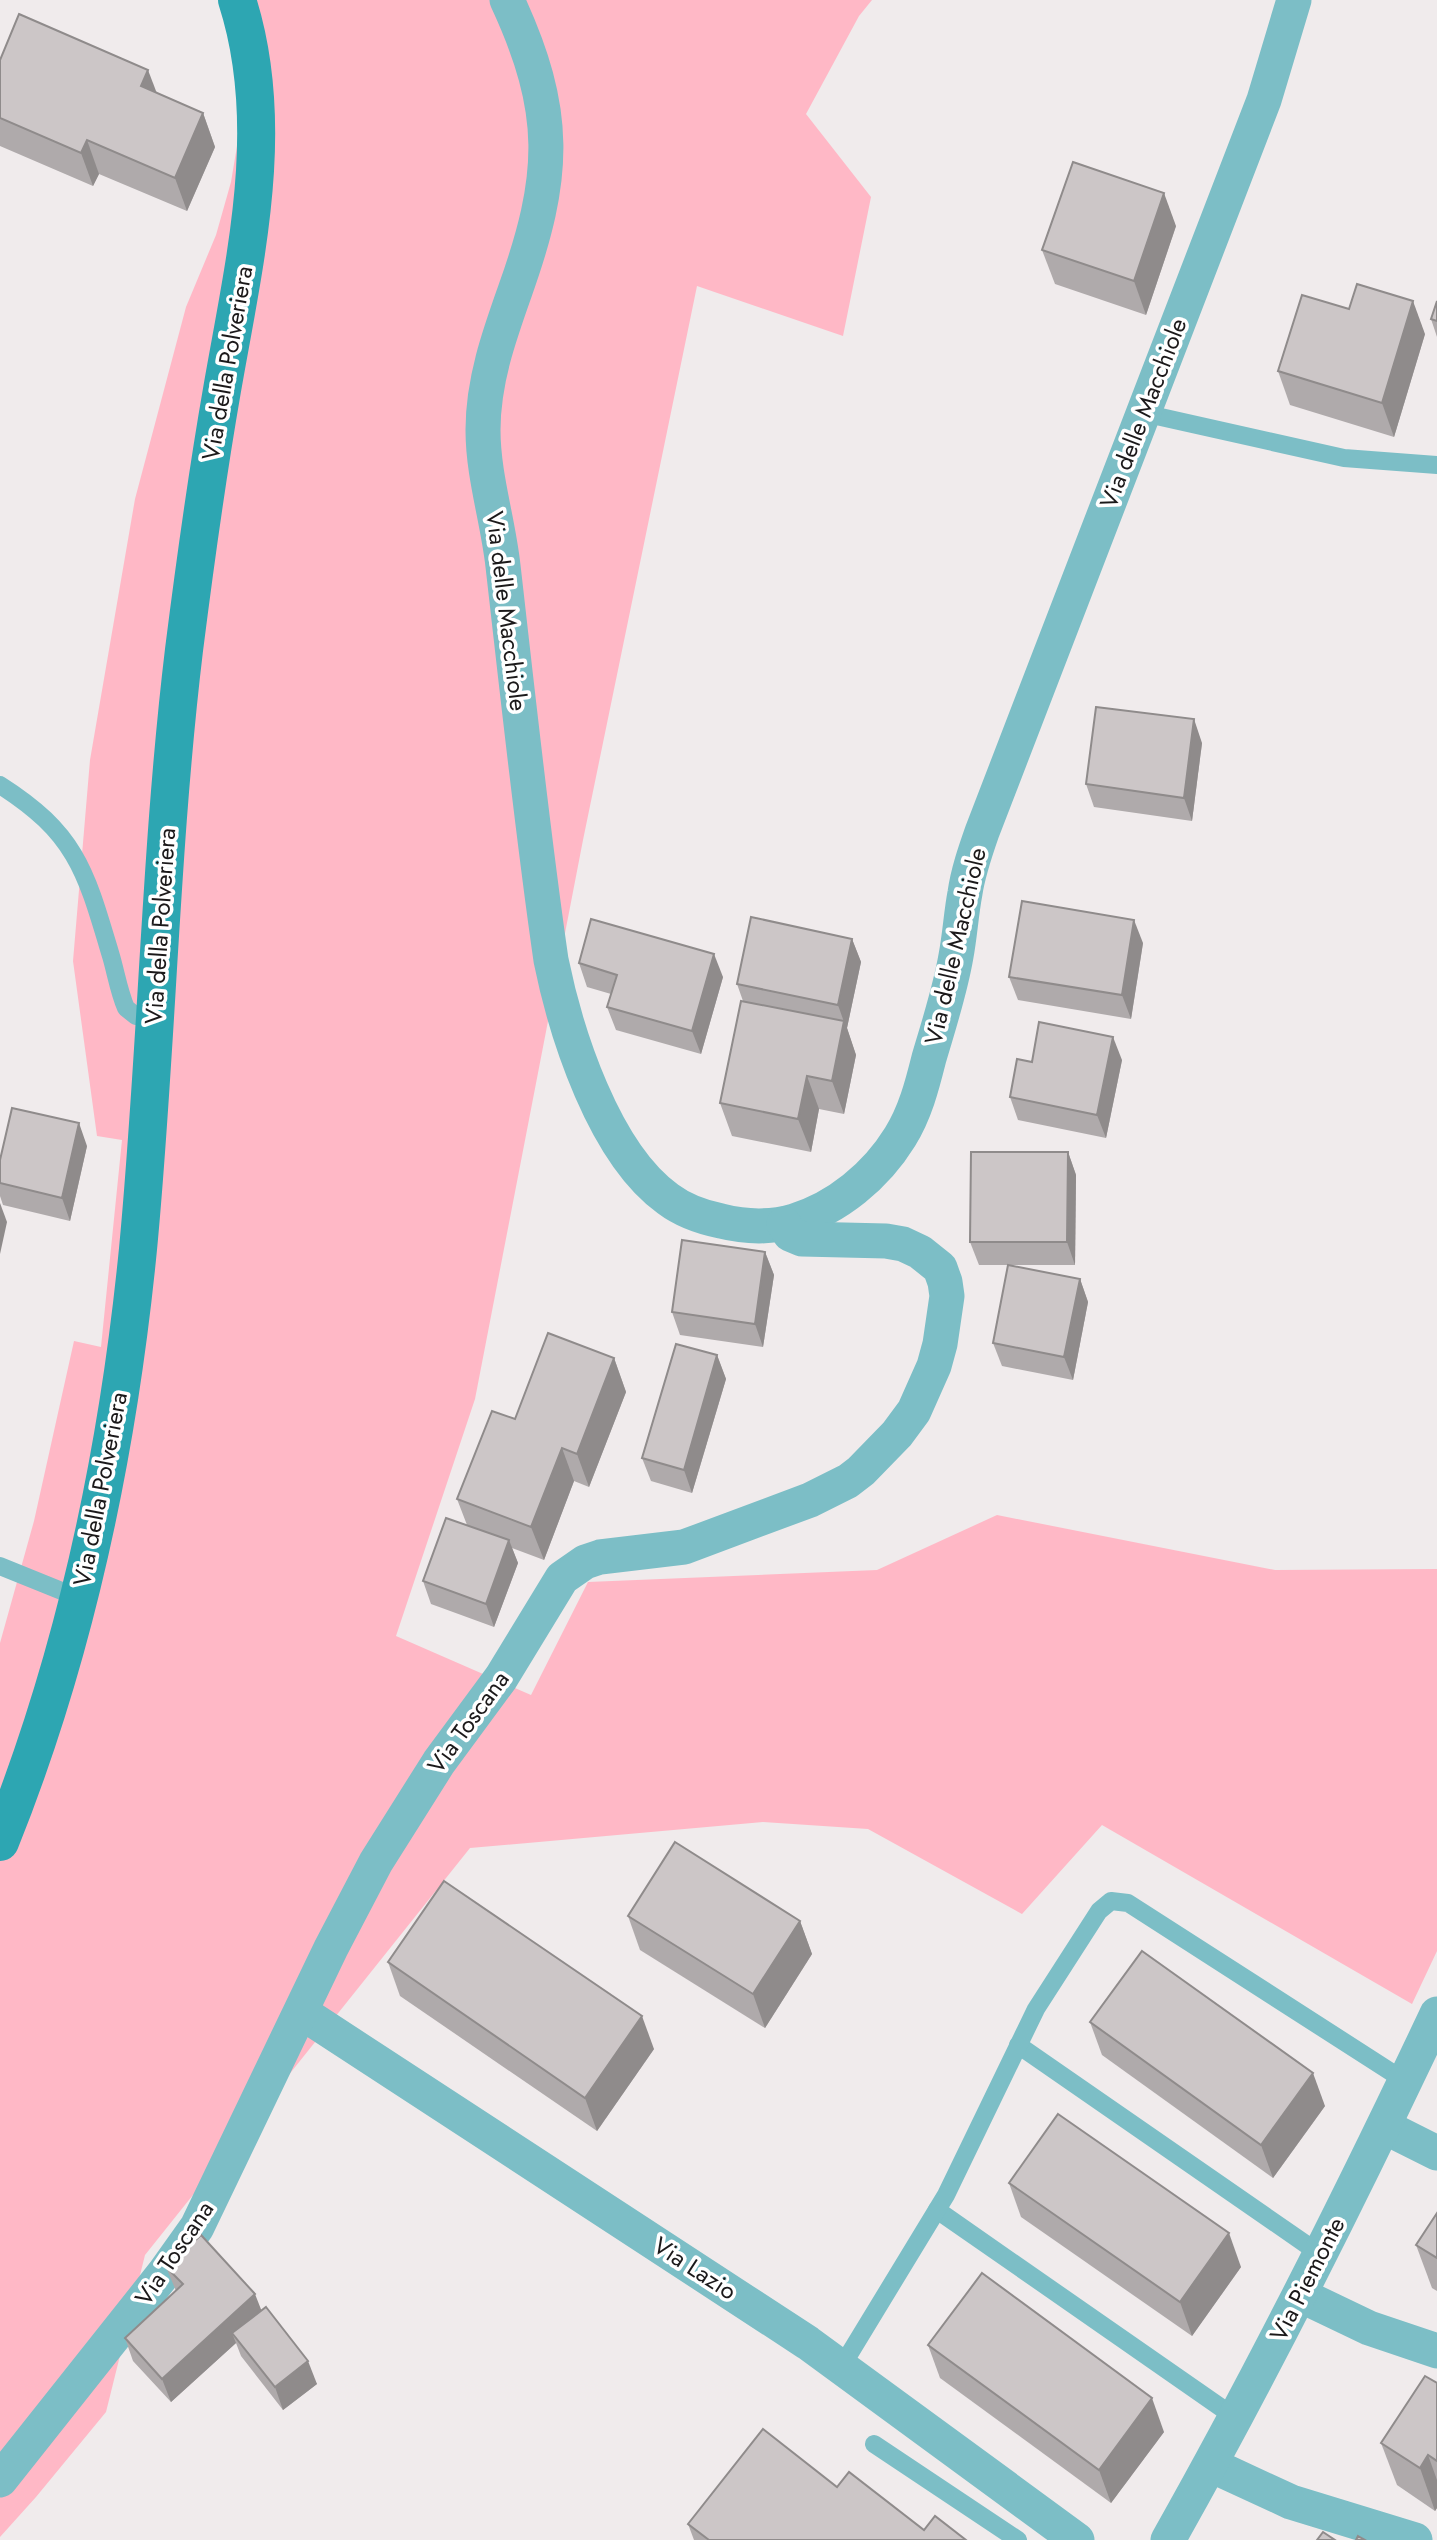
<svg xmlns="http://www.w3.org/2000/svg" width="1437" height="2540" viewBox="0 0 1437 2540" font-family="Jost,sans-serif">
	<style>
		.green { fill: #ffb8c6 }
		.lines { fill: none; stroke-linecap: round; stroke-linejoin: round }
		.service { stroke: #7cbec6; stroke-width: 18 }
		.minor { stroke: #7cbec6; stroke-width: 35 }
		.secondary { stroke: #2da6b2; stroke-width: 38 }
		.wall { fill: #afaaab }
		.shaded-wall { fill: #8f8b8b }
		.building { fill: #ccc6c7; stroke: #8f8b8b; stroke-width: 2 }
		.labels { text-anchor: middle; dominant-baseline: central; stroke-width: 7; stroke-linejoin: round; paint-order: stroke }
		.street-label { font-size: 24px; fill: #1b191a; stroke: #fff }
	</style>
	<rect width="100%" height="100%" fill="#f0ebec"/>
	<path class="green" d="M234 0H872L859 16 806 114 871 197 843 336 697 286 583 840 475 1399 396 1636 531 1695 588 1582 877 1570 997 1515 1275 1570 1437 1569V1951L1412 2004 1102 1825 1022 1914 868 1829 763 1822 470 1848 145 2255 106 2412 36 2497 0 2537V1643L34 1521 74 1341 101 1347 122 1140 97 1136 73 961 90 760 135 499 186 307 216 235 231 182 241 122Z"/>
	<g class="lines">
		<g class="service">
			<path d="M1143 413 1344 458 1437 465"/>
			<path d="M0 785C77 834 86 872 111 956 116 973 119 992 126 1008L136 1016 155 1018"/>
			<path d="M0 1566 79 1598"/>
			<path d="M1018 2045 1320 2254"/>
			<path d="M937 2210 1236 2418"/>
			<path d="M842 2366 946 2195 1036 2009 1099 1911 1111 1901 1128 1903 1405 2081"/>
			<path d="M874 2444 1018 2540"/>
		</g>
		<g class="minor">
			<path d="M507 0C559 112 556 176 515 291 499 336 483 381 483 430 483 476 498 520 503 566 518 697 532 829 551 960 566 1034 604 1153 668 1199 684 1211 701 1217 721 1221 745 1227 770 1228 794 1221 837 1208 876 1176 900 1137 915 1113 922 1086 929 1058 939 1024 950 991 956 956 960 935 961 914 965 893 968 872 975 852 982 832L1264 100 1294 0"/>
			<path d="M301 2012 808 2343 1077 2540"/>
			<path d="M1385 2127 1437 2153"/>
			<path d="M1300 2295 1369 2328 1437 2351"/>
			<path d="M1211 2465 1291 2502 1415 2540"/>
			<path d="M0 2480 165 2272 197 2227 331 1948 376 1862 439 1762 501 1678 562 1578 585 1562 600 1557 684 1547 810 1500 848 1481 861 1471 897 1434 914 1411 934 1366 940 1344 947 1296 945 1282 940 1268 920 1252 903 1244 886 1241 802 1239 790 1234 784 1224"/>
			<path d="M1168 2540C1265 2368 1353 2192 1437 2014"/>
		</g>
		<path class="secondary" d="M0 1842C76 1653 118 1452 138 1249 157 1050 160 849 184 650 195 563 207 476 222 390 244 263 278 127 237 0"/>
	</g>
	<g class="wall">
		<path d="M0 60 157 93 203 113 215 147 187 211 99 174 93 186 0 146Z"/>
		<path d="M1176 226 1146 315 1055 284 1042 250Z"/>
		<path d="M1437 301V337L1431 319Z"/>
		<path d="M1425 334 1394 437 1290 405 1278 371Z"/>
		<path d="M1202 743 1192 821 1094 807 1086 784Z"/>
		<path d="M852 939 861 962 847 1028 856 1055 844 1114 819 1109 811 1152 732 1136 720 1103 743 1001 737 984Z"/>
		<path d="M1143 943 1131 1019 1018 1000 1009 977Z"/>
		<path d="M579 963 723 977 701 1054 616 1030 607 1007 611 994 587 987Z"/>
		<path d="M1122 1060 1106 1138 1018 1120 1010 1097 1032 1062Z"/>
		<path d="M87 1146 70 1221 3 1205 0 1196V1160Z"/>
		<path d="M1068 1152 1076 1175 1075 1265H979L970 1242Z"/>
		<path d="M765 1252 774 1275 763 1347 680 1335 672 1312Z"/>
		<path d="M1080 1279 1088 1302 1073 1380 1002 1366 993 1343Z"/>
		<path d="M717 1355 726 1379 692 1493 651 1481 642 1458Z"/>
		<path d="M614 1358 626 1392 589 1487 574 1481 544 1560 512 1548 518 1563 494 1627 431 1604 423 1581 467 1525 457 1499 515 1419Z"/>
		<path d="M628 1916 800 1921 812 1954 765 2028 640 1950Z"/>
		<path d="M388 1962 654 2049 597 2131 400 1996Z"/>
		<path d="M1090 2022 1325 2106 1273 2178 1102 2055Z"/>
		<path d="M1009 2183 1241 2267 1192 2336 1021 2217Z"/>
		<path d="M1437 2213V2291L1432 2288 1416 2245Z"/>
		<path d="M166 2267 261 2310 317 2384 283 2410 241 2356 236 2343 171 2402 133 2361 125 2338 176 2291Z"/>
		<path d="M928 2345 1164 2432 1111 2503 940 2378Z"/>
		<path d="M1437 2383V2508L1435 2511 1397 2485 1381 2443Z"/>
		<path d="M688 2524 924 2530 966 2540H694Z"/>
	</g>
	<g class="shaded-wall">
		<path d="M148 70 161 104 141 86Z"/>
		<path d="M203 113 215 147 187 211 175 178Z"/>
		<path d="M87 140 99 174 93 186 81 153Z"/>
		<path d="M1164 193 1176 226 1146 315 1134 281Z"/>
		<path d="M1413 301 1425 334 1394 437 1382 403Z"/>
		<path d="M1194 719 1202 743 1192 821 1184 798Z"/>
		<path d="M1134 920 1143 943 1131 1019 1122 995Z"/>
		<path d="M852 939 861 962 847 1028 856 1055 844 1114 832 1081 844 1022 838 1005Z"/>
		<path d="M714 954 723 977 701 1054 692 1031Z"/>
		<path d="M1113 1037 1122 1060 1106 1138 1097 1115Z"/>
		<path d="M807 1076 819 1109 811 1152 798 1119Z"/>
		<path d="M79 1123 87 1146 70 1221 62 1198Z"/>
		<path d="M1068 1152 1076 1175 1075 1265 1067 1242Z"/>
		<path d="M0 1203 7 1222 0 1254Z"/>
		<path d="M765 1252 774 1275 763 1347 755 1324Z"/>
		<path d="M1080 1279 1088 1302 1073 1380 1064 1357Z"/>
		<path d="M717 1355 726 1379 692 1493 684 1470Z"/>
		<path d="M614 1358 626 1392 589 1487 577 1454Z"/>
		<path d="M562 1448 574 1481 544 1560 531 1527Z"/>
		<path d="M509 1540 518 1563 494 1627 486 1604Z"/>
		<path d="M800 1921 812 1954 765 2028 753 1994Z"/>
		<path d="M642 2016 654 2049 597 2131 585 2098Z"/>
		<path d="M1313 2073 1325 2106 1273 2178 1261 2145Z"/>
		<path d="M1229 2233 1241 2267 1192 2336 1180 2302Z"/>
		<path d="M255 2294 264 2317 232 2333 236 2343 171 2402 162 2379Z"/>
		<path d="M308 2361 317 2384 283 2410 275 2387Z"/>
		<path d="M1152 2398 1164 2432 1111 2503 1099 2470Z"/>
		<path d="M1428 2455 1437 2480V2508L1435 2511 1420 2468Z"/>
	</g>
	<g class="building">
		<path d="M19 14 148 70 141 86 203 113 175 178 87 140 81 153 0 118V60Z"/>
		<path d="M1073 162 1164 193 1134 281 1042 250Z"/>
		<path d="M1357 284 1413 301 1382 403 1278 371 1302 295 1349 309Z"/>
		<path d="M1437 301V321L1431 319Z"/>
		<path d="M1096 707 1194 719 1184 798 1086 784Z"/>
		<path d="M1022 901 1134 920 1122 995 1009 977Z"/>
		<path d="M751 917 852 939 838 1005 737 984Z"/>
		<path d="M591 919 714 954 692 1031 607 1007 617 975 579 963Z"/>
		<path d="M741 1001 844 1021 832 1081 807 1076 798 1119 720 1103Z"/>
		<path d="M1039 1022 1113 1037 1097 1115 1010 1097 1017 1059 1032 1062Z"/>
		<path d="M12 1108 79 1123 62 1198 0 1183V1160Z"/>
		<path d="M971 1152H1068L1067 1242H970Z"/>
		<path d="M682 1240 765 1252 755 1324 672 1312Z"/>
		<path d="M1008 1265 1080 1279 1064 1357 993 1343Z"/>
		<path d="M548 1333 614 1358 577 1454 562 1448 531 1527 457 1499 492 1411 515 1419Z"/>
		<path d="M676 1344 717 1355 684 1470 642 1458Z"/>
		<path d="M446 1518 509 1540 486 1604 423 1581Z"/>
		<path d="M675 1842 800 1921 753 1994 628 1916Z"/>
		<path d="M444 1881 642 2016 585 2098 388 1962Z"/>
		<path d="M1142 1951 1313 2073 1261 2145 1090 2022Z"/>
		<path d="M1058 2114 1229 2233 1180 2302 1009 2183Z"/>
		<path d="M1437 2213V2258L1416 2245Z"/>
		<path d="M201 2235 255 2294 162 2379 125 2338 183 2284 166 2267Z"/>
		<path d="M982 2273 1152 2398 1099 2470 928 2345Z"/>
		<path d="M266 2307 308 2361 275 2387 232 2333Z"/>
		<path d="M1425 2376 1437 2383V2461L1428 2455 1420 2468 1381 2443Z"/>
		<path d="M763 2429 837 2487 849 2472 924 2530 935 2516 966 2540H709L688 2524Z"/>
		<path d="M1323 2532 1335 2540H1317Z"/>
		<path d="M1358 2536 1365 2540H1356Z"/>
	</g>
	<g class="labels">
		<g class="street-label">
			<text transform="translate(227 363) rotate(-80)">Via della Polveriera</text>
			<text transform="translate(1143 413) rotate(-69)">Via delle Macchiole</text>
			<text transform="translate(507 611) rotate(83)">Via delle Macchiole</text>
			<text transform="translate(160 926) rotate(-86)">Via della Polveriera</text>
			<text transform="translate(955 946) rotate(-77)">Via delle Macchiole</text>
			<text transform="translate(100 1489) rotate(-79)">Via della Polveriera</text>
			<text transform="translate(468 1722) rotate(-54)">Via Toscana</text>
			<text transform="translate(174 2253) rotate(-56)">Via Toscana</text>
			<text transform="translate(695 2268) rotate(33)">Via Lazio</text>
			<text transform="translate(1307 2279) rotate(-63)">Via Piemonte</text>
		</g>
	</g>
</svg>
